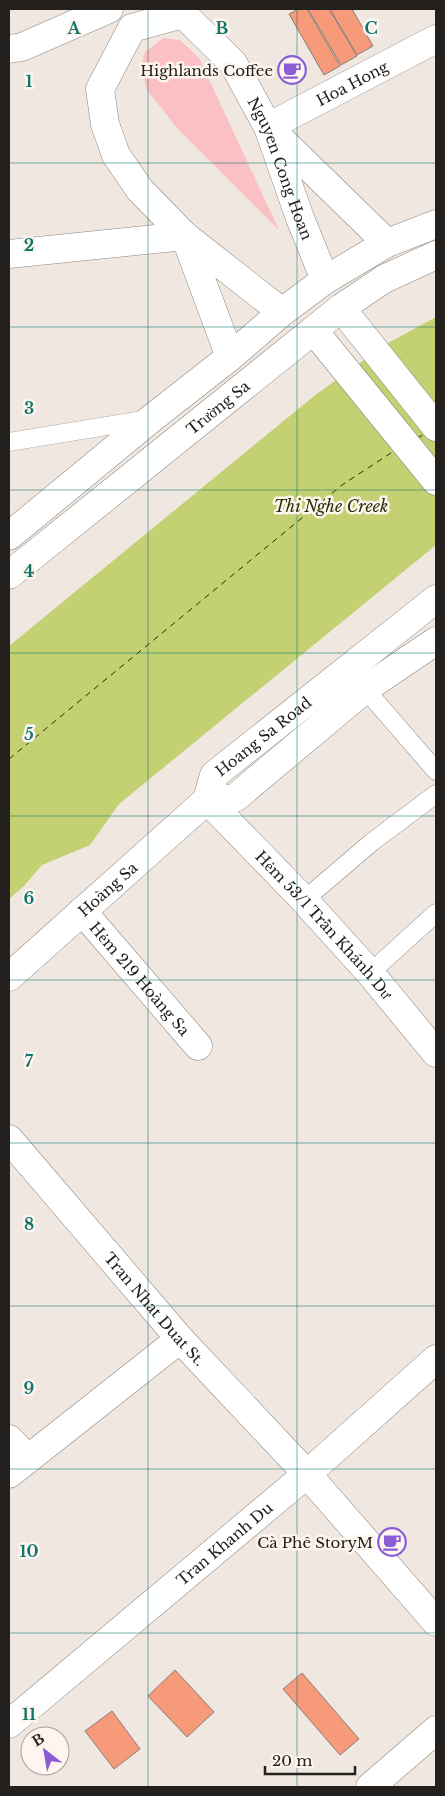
<svg xmlns="http://www.w3.org/2000/svg" width="445" height="1796" viewBox="0 0 445 1796" font-family="'Libre Baskerville',serif">
	<style>
		.green { fill: #fbc0c4 }
		.water { fill: #c3d172 }
		.lines { fill: none; stroke-linecap: round; stroke-linejoin: round }
		.ferry { stroke: #292e05; stroke-width: 1; stroke-dasharray: 6 5; stroke-linecap: butt }
		.building { fill: #f69a7a; stroke: #887f7b }
		.service-casing { stroke: #8d867f; stroke-width: 19 }
		.minor-casing { stroke: #8d867f; stroke-width: 29 }
		.tertiary-casing { stroke: #8d867f; stroke-width: 29 }
		.service { stroke: #fff; stroke-width: 18 }
		.minor { stroke: #fff; stroke-width: 28 }
		.tertiary { stroke: #fff; stroke-width: 28 }
		.grid { fill: none; stroke: #0f766e; stroke-width: 1; stroke-opacity: 0.55 }
		.labels { text-anchor: middle; dominant-baseline: central; stroke-width: 5; stroke-linejoin: round; paint-order: stroke }
		.poi-label { font-size: 15px; fill: #23201d; stroke: #fdf5ee; text-anchor: end }
		.street-label { font-size: 15px; fill: #23201d; stroke: #fdf5ee }
		.water-label { font-size: 16px; font-style: italic; fill: #292e05; stroke: #fdf5ee }
		.grid-label { font-size: 16px; text-anchor: middle; font-weight: bold; fill: #0f766e; stroke: #fdf5ee; stroke-width: 5; stroke-linejoin: round; paint-order: stroke }
	</style>
	<rect width="100%" height="100%" fill="#efe7e0"/>
	<path class="green" d="M163 38 180 40 199 58 279 230 177 128 147 90 141 66 145 52Z"/>
	<path class="water" d="M436 317V545L119 804 90 845 42 865 24 886 9 899V646L314 396 388 343Z"/>
	<g class="lines">
		<g class="ferry">
			<path d="M417 438 425 434"/>
			<path d="M9 759 342 485 394 451"/>
		</g>
	</g>
	<g class="building">
		<path d="M298 9H307L340 66 324 75 289 14Z"/>
		<path d="M308 9H329L357 56 341 65Z"/>
		<path d="M330 9H352L373 46 357 55Z"/>
		<path d="M175 1670 214 1712 187 1737 148 1696Z"/>
		<path d="M302 1673 359 1739 340 1755 283 1689Z"/>
		<path d="M112 1711 140 1749 114 1769 85 1731Z"/>
	</g>
	<g class="lines">
		<defs>
			<g id="service">
				<path d="M9 442 149 419"/>
				<path d="M365 689 436 771"/>
				<path d="M304 900 372 842 436 794"/>
				<path d="M370 973 436 913"/>
			</g>
			<g id="minor">
				<path d="M9 49 22 47 109 9"/>
				<path id="s1" d="M387 243 268 127 436 39"/>
				<path d="M9 254 185 236 230 357"/>
				<path id="s2" d="M282 312 185 236 140 190 116 155 105 124 100 89 132 28 183 14 233 63 268 127 300 218 325 280"/>
				<path id="s3" d="M207 800 304 900 370 973 436 1053"/>
				<path id="s4" d="M82 911 198 1046"/>
				<path id="s5" d="M9 1139 180 1339 307 1474 436 1622"/>
				<path d="M9 1439 28 1459"/>
				<path d="M9 1474 180 1339"/>
				<path id="s6" d="M9 1724 307 1474 436 1359"/>
				<path d="M370 1787 436 1730"/>
			</g>
			<g id="tertiary">
				<path d="M341 308 436 427"/>
				<path d="M314 331 436 481"/>
				<path d="M9 536 152 418 230 357 282 312 325 280 387 243 436 224"/>
				<path id="s7" d="M9 575 341 308 384 279 436 255"/>
				<path d="M207 800 235 798 365 689 436 641"/>
				<path id="s8" d="M9 977 207 800 214 775 436 599"/>
			</g>
		</defs>
		<use href="#service" class="service-casing"/>
		<use href="#minor" class="minor-casing"/>
		<use href="#tertiary" class="tertiary-casing"/>
		<use href="#service" class="service"/>
		<use href="#minor" class="minor"/>
		<use href="#tertiary" class="tertiary"/>
	</g>
	<path class="grid" d="M148 9V1787M297 9V1787M9 163H436M9 327H436M9 490H436M9 653H436M9 816H436M9 980H436M9 1143H436M9 1306H436M9 1469H436M9 1633H436"/>
	<defs>
		<symbol id="cafe-ring" viewBox="-11 -11 22 22"><circle r="9.5" fill="#fdf5ee" stroke="#8a5dd6" stroke-width="1.5"/><path d="M-5.5-4.5H6V0H3Q3 3.5 0 3.5H-2.5Q-5.5 3.5-5.5 0ZM3-3.2v2h1.7v-2ZM-6 4.5H4V6H-6Z" fill="#8a5dd6"/></symbol>
	</defs>
	<g fill-rule="evenodd">
		<use href="#cafe-ring" x="276" y="54" width="32" height="32"/>
		<use href="#cafe-ring" x="376" y="1526" width="32" height="32"/>
	</g>
	<g class="labels">
		<g class="poi-label">
			<text x="273" y="70">Highlands Coffee</text>
			<text x="373" y="1542">Cà Phê StoryM</text>
		</g>
		<g class="street-label">
			<text stroke="none"><textPath href="#s1" startOffset="261">Hoa Hong</textPath></text>
			<text stroke="none"><textPath href="#s2" startOffset="606">Nguyen Cong Hoan</textPath></text>
			<text stroke="none"><textPath href="#s7" startOffset="268">Trường Sa</textPath></text>
			<text stroke="none"><textPath href="#s8" startOffset="354">Hoang Sa Road</textPath></text>
			<text stroke="none"><textPath href="#s8" startOffset="132">Hoàng Sa</textPath></text>
			<text stroke="none"><textPath href="#s3" startOffset="171">Hẻm 53/1 Trần Khánh Dư</textPath></text>
			<text stroke="none"><textPath href="#s4" startOffset="89">Hẻm 219 Hoàng Sa</textPath></text>
			<text stroke="none"><textPath href="#s5" startOffset="224">Tran Nhat Duat St.</textPath></text>
			<text stroke="none"><textPath href="#s6" startOffset="281">Tran Khanh Du</textPath></text>
		</g>
		<g class="water-label">
			<text x="331" y="506">Thi Nghe Creek</text>
		</g>
	</g>
	<g class="grid-label">
		<text x="74" y="34">A</text>
		<text x="222" y="34">B</text>
		<text x="371" y="34">C</text>
		<text x="29" y="87">1</text>
		<text x="29" y="251">2</text>
		<text x="29" y="414">3</text>
		<text x="29" y="577">4</text>
		<text x="29" y="740">5</text>
		<text x="29" y="904">6</text>
		<text x="29" y="1067">7</text>
		<text x="29" y="1230">8</text>
		<text x="29" y="1394">9</text>
		<text x="29" y="1557">10</text>
		<text x="29" y="1720">11</text>
	</g>
	<rect width="445" height="1796" fill="none" stroke="#23201d" stroke-width="20"/>
	<g transform="translate(45 1751) rotate(329)"><circle r="24" fill="#fdf5ee" stroke="#a6a09a"/>
	<path d="M0-4L9 19L0 12L-9 19Z" fill="#8a5dd6"/>
	<text y="-8" font-size="14" font-weight="bold" text-anchor="middle" fill="#23201d">B</text>
	</g>
	<path d="M265 1766v8h90v-8" fill="none" stroke="#23201d" stroke-width="2.5"/>
	<text x="272" y="1766" font-size="15" fill="#23201d" stroke="#fdf5ee" stroke-width="4" paint-order="stroke">20 m</text>
</svg>
